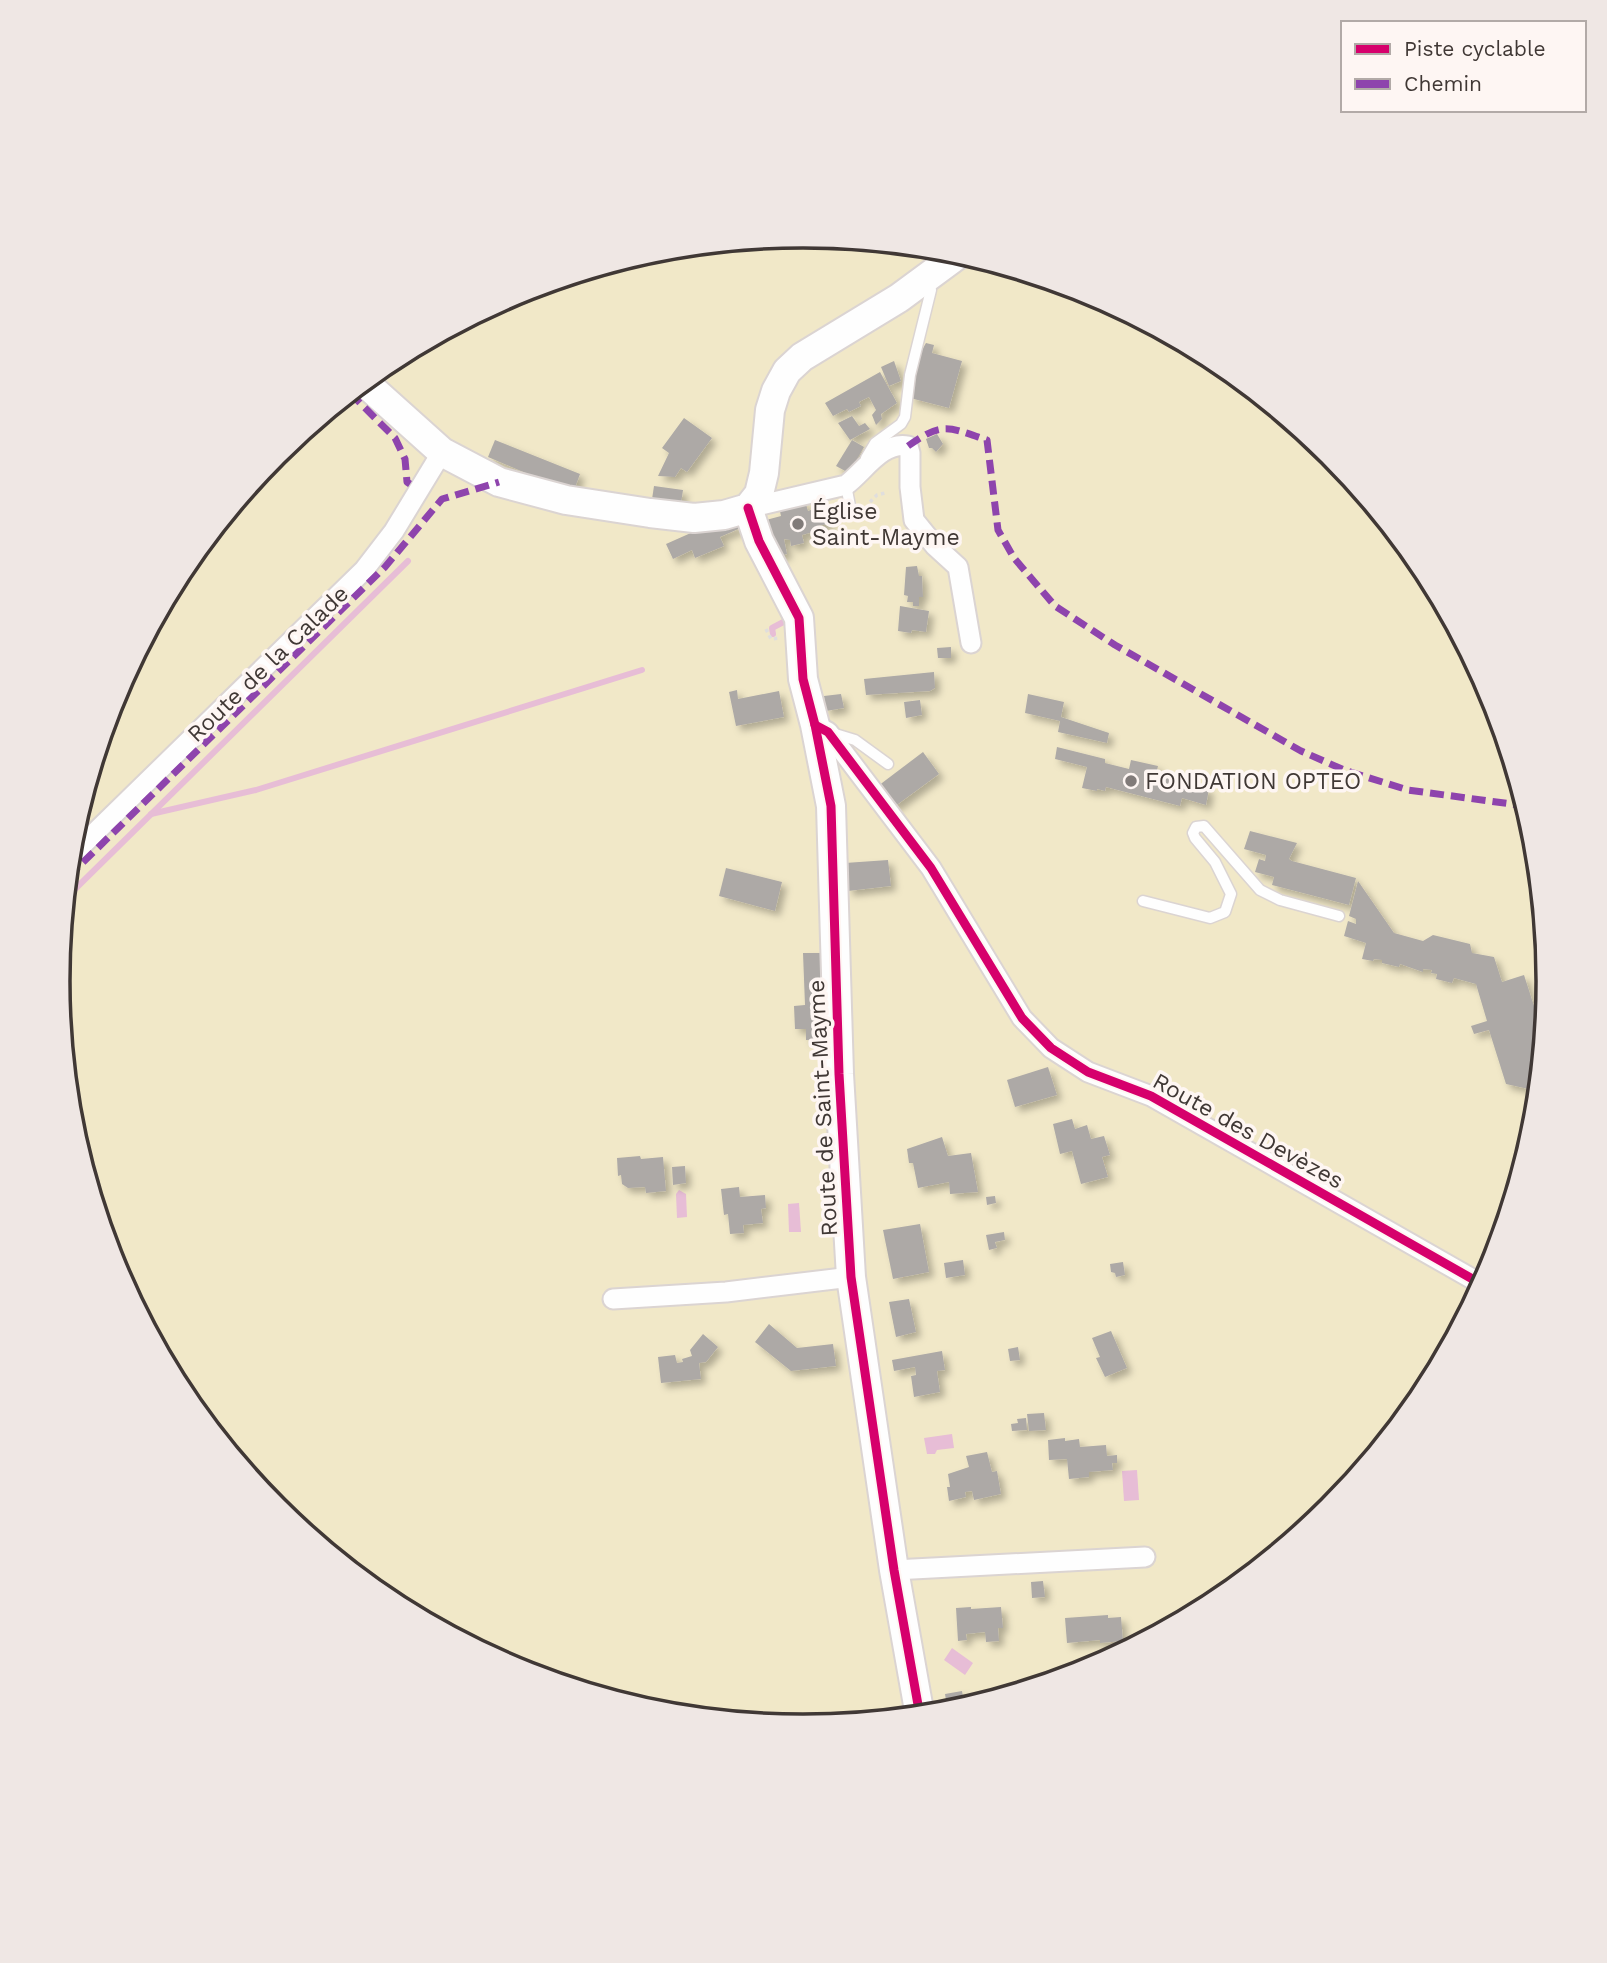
<svg xmlns="http://www.w3.org/2000/svg" width="1607" height="1963" viewBox="0 0 1607 1963" font-family="'Work Sans',sans-serif">
	<style>
		.green { fill: #f1e8c8 }
		.water { fill: #e7bdd6 }
		.lines { fill: none; stroke-linecap: round; stroke-linejoin: round }
		.stream { stroke: #e7bdd6; stroke-width: 6 }
		.building { fill: #ada9a6; filter: url(#shadow) }
		.lane-casing { stroke: #dbd4d2; stroke-width: 13 }
		.street-casing { stroke: #dbd4d2; stroke-width: 23 }
		.secondary-casing { stroke: #dbd4d2; stroke-width: 32 }
		.path { stroke: #e0dedd; stroke-width: 3.5; stroke-dasharray: 3.5 3.5; stroke-linecap: butt }
		.lane { stroke: #fefefe; stroke-width: 10 }
		.street { stroke: #fefefe; stroke-width: 19 }
		.secondary { stroke: #fefefe; stroke-width: 28 }
		.quiet { stroke: #8e44ad; stroke-width: 7; stroke-dasharray: 14 7; stroke-linecap: butt }
		.cycleway-casing { stroke: #fef6f3; stroke-width: 13 }
		.cycleway { stroke: #d6006c; stroke-width: 9 }
		.poi-dot { fill: #817b79; stroke: #fef6f3; stroke-width: 2.5 }
		.labels { text-anchor: middle; dominant-baseline: central; stroke-width: 7; stroke-linejoin: round; paint-order: stroke }
		.poi-label { font-size: 23px; fill: #403835; stroke: #fef6f3; text-anchor: start }
		.street-label { font-size: 23px; fill: #403835; stroke: #fef6f3 }
		.rim { fill: none; stroke: #403835; stroke-width: 3.5 }
	</style>
	<defs>
		<filter id="shadow"><feDropShadow dx="5" dy="5" stdDeviation="3.5" flood-color="#0004"/></filter>
	</defs>
	<rect width="100%" height="100%" fill="#fbf7f6"/>
	<circle class="green" cx="804" cy="981" r="743"/>
	<g class="water">
		<path d="M679 1190 686 1194 687 1217 677 1218 676 1194Z"/>
		<path d="M799 1203 801 1232H789L788 1204Z"/>
		<path d="M952 1434 954 1448 937 1450 935 1454H927L924 1438Z"/>
		<path d="M1137 1470 1139 1500 1124 1501 1122 1471Z"/>
		<path d="M952 1648 973 1663 965 1675 944 1660Z"/>
	</g>
	<g class="lines">
		<g class="stream">
			<path d="M773 634 772 628 789 619"/>
			<path d="M151 814 256 790 642 670"/>
			<path d="M66 898 408 561"/>
		</g>
	</g>
	<g class="building">
		<path d="M926 343 934 345 932 353 962 361 949 408 910 398 922 350Z"/>
		<path d="M894 361 901 381 889 386 881 367Z"/>
		<path d="M880 372 897 403 881 414 882 419 876 425 872 415 876 410 869 397 859 402 861 406 849 412 847 409 833 416 825 403Z"/>
		<path d="M852 416 859 426 865 423 870 429 850 440 838 423Z"/>
		<path d="M684 418 712 438 687 472 681 468 675 477 658 476 669 453 662 448Z"/>
		<path d="M937 434 943 444 936 452 932 448H929L926 439Z"/>
		<path d="M495 440 580 474 573 493 488 457Z"/>
		<path d="M852 440 864 447 849 473 836 466Z"/>
		<path d="M654 486 683 490 680 510 651 506Z"/>
		<path d="M805 501 808 511 822 506 824 511 830 506 827 512 831 523 830 526 827 524 818 526 822 530 820 532 817 531 802 535 804 543 791 546 790 540 784 539 787 554 776 557 766 520 781 516 779 507Z"/>
		<path d="M736 523 743 527 720 537 724 546 695 558 692 550 673 559 666 544 693 532Z"/>
		<path d="M917 566 919 576H922L923 597H919V606H913V602H907L908 596 904 595 906 567Z"/>
		<path d="M900 606 929 611 926 632 912 630 911 633 898 631Z"/>
		<path d="M951 647V658H938L937 648Z"/>
		<path d="M934 672 935 688 930 691 866 695 864 679Z"/>
		<path d="M737 690 738 699 779 691 784 717 736 726 729 692Z"/>
		<path d="M841 694 844 708 826 711 824 696Z"/>
		<path d="M1028 694 1064 702 1061 717 1109 733 1107 743 1058 732 1060 721 1025 713Z"/>
		<path d="M920 700 922 715 906 718 904 702Z"/>
		<path d="M1057 747 1105 759V763L1129 769 1131 760 1158 766 1156 775 1209 789 1206 805 1182 798 1180 806 1106 787 1105 791 1097 789V791L1082 788 1087 767 1055 759Z"/>
		<path d="M923 752 939 774 894 807 878 786Z"/>
		<path d="M1250 831 1297 843 1289 859 1292 861 1356 878 1349 905 1272 885 1274 877 1255 872 1259 859 1265 861 1266 855 1244 849Z"/>
		<path d="M888 860 891 886 848 891 845 863Z"/>
		<path d="M726 868 782 882 775 911 719 896Z"/>
		<path d="M1358 881 1394 933 1423 941 1433 935 1470 944 1472 953 1494 957 1502 982 1524 975 1544 1037 1539 1039 1542 1050 1538 1091 1506 1084 1489 1030 1474 1034 1471 1026 1487 1021 1476 984 1454 978 1452 983 1436 979 1437 974 1431 973 1432 970 1423 969V972L1400 964 1399 967 1382 963V960L1374 959 1373 961 1362 959 1366 943 1344 936 1348 921 1356 924V919L1349 916Z"/>
		<path d="M803 953H827L832 1039 806 1040V1029H795L794 1006 805 1005Z"/>
		<path d="M1048 1067 1057 1095 1015 1107 1007 1080Z"/>
		<path d="M1072 1119 1075 1129 1087 1125 1091 1139 1104 1136 1110 1155 1102 1157 1108 1177 1081 1184 1072 1151 1060 1154 1053 1124Z"/>
		<path d="M942 1137 948 1156 971 1153 978 1192 950 1194 949 1182 918 1188 913 1163H909L907 1149Z"/>
		<path d="M640 1156 641 1159 663 1157 666 1191 646 1193 645 1187 628 1188 622 1184 621 1175 618 1176 617 1158Z"/>
		<path d="M685 1166 686 1183 673 1185 672 1167Z"/>
		<path d="M739 1187 740 1197 765 1195 766 1208 761 1209 763 1223 743 1225 744 1233 730 1234 728 1214 724 1215 721 1189Z"/>
		<path d="M995 1196 996 1203 987 1205 986 1197Z"/>
		<path d="M920 1224 929 1272 893 1279 883 1230Z"/>
		<path d="M1004 1232 1005 1240 995 1242 997 1248 989 1250 986 1235Z"/>
		<path d="M963 1260 965 1275 946 1278 944 1263Z"/>
		<path d="M1123 1262 1125 1275 1116 1277 1115 1273 1111 1272 1110 1264Z"/>
		<path d="M909 1299 916 1332 896 1337 889 1302Z"/>
		<path d="M769 1324 797 1348 833 1344 836 1366 791 1371 755 1342Z"/>
		<path d="M1111 1331 1127 1368 1105 1377 1096 1358 1100 1357 1092 1338Z"/>
		<path d="M703 1334 718 1347 706 1362 699 1363 701 1379 661 1383 658 1357 675 1355 677 1363 683 1362 682 1359 692 1356 690 1350Z"/>
		<path d="M1018 1347 1020 1360 1010 1361 1008 1349Z"/>
		<path d="M942 1351 945 1370 937 1371 940 1392 914 1397 911 1376 916 1375 915 1367 894 1371 892 1360Z"/>
		<path d="M1044 1413 1046 1430 1029 1431 1027 1414Z"/>
		<path d="M1026 1418 1027 1430 1012 1431 1011 1424 1018 1423 1017 1419Z"/>
		<path d="M1065 1438V1441L1079 1439 1080 1447 1106 1445 1107 1456 1117 1455V1463H1112L1113 1470 1089 1472V1477L1069 1479 1067 1459 1049 1460 1048 1440Z"/>
		<path d="M987 1452 992 1472 997 1471 1001 1494 974 1500 972 1491 965 1492 966 1497 949 1501 947 1487H950L948 1474 969 1467 966 1456Z"/>
		<path d="M1043 1581 1045 1597 1032 1598 1031 1582Z"/>
		<path d="M971 1607V1609L1001 1607 1003 1628H998L999 1641 986 1642 985 1632 966 1634 967 1640 958 1641 956 1608Z"/>
		<path d="M1108 1615V1618L1121 1617 1123 1641 1100 1643V1640L1067 1643 1065 1618Z"/>
		<path d="M962 1691 965 1708 948 1712 945 1694Z"/>
	</g>
	<g class="lines">
		<defs>
			<g id="lane">
				<path d="M866 458 875 443 901 424 905 417 910 375 931 290 929 283"/>
				<path d="M846 485 850 506"/>
				<path d="M832 733 855 740 888 764"/>
				<path d="M1143 901 1210 918 1225 912 1231 894 1215 862 1195 838 1193 833 1196 827 1204 826 1260 890 1280 900 1339 916"/>
			</g>
			<g id="street">
				<path d="M748 508 846 485C864 472 882 441 908 446L910 453V487L914 520 935 546 958 567 971 643"/>
				<path d="M815 725 828 732 931 868 1022 1018 1051 1048 1088 1072 1151 1096 1483 1285"/>
				<path d="M70 857 364 570 394 531 442 452"/>
				<path d="M613 1299 726 1292 851 1277"/>
				<path d="M894 1570 1145 1557"/>
			</g>
			<g id="secondary">
				<path d="M364 382 442 452 499 482 566 500 650 513 694 518 724 515 748 508 759 494 764 473 770 410 776 391 787 371 802 357 899 298 960 253"/>
				<path d="M748 508 759 541 799 618 803 679 815 725 831 806 839 1074 851 1277 894 1570 920 1716"/>
			</g>
		</defs>
		<use href="#lane" class="lane-casing"/>
		<use href="#street" class="street-casing"/>
		<use href="#secondary" class="secondary-casing"/>
		<g class="path">
			<path d="M870 502 877 495 885 493"/>
			<path d="M766 629 771 639 779 638"/>
		</g>
		<use href="#lane" class="lane"/>
		<use href="#street" class="street"/>
		<use href="#secondary" class="secondary"/>
		<g class="quiet">
			<path d="M350 393 395 438 405 459 407 482 410 484"/>
			<path d="M908 446C943 421 948 427 987 440L998 530 1014 558 1055 606 1115 645 1301 751 1344 770 1408 790 1526 806"/>
			<path d="M68 877 385 567 442 499 499 482"/>
		</g>
		<defs>
			<g id="cycleway">
				<path d="M748 508 759 541 799 618 803 679 815 725 831 806 839 1074 851 1277 894 1570 920 1716"/>
				<path d="M815 725 828 732 931 868 1022 1018 1051 1048 1088 1072 1151 1096 1483 1285"/>
			</g>
		</defs>
		<use href="#cycleway" class="cycleway-casing"/>
		<use href="#cycleway" class="cycleway"/>
	</g>
	<g class="poi-dot">
		<circle cx="798" cy="524" r="7"/>
		<circle cx="1131" cy="781" r="7"/>
	</g>
	<g class="labels">
		<g class="poi-label">
			<text x="812" y="511">Église<tspan x="812" dy="26">Saint-Mayme</tspan></text>
			<text x="1145" y="781">FONDATION OPTEO</text>
		</g>
		<g class="street-label">
			<text transform="translate(268 664) rotate(-44)">Route de la Calade</text>
			<text transform="translate(823 1108) rotate(-93)">Route de Saint-Mayme</text>
			<text transform="translate(1248 1131) rotate(29)">Route des Devèzes</text>
		</g>
	</g>
	<path d="M0 0H1607V1963H0ZM70 981a733 733 0 1 1 1466 0a733 733 0 1 1-1466 0Z" fill="#efe7e4" fill-rule="evenodd"/>
	<path class="rim" d="M70 981a733 733 0 1 1 1466 0a733 733 0 1 1-1466 0Z"/>
	<rect x="1341" y="21" width="245" height="91" fill="#fef6f3" stroke="#b2aaa7" stroke-width="2"/>
	<rect x="1355" y="44" width="35" height="10" fill="#d6006c" stroke="#b2aaa7" stroke-width="2"/>
	<text x="1404" y="56" font-size="21" fill="#403835">Piste cyclable</text>
	<rect x="1355" y="79" width="35" height="10" fill="#8e44ad" stroke="#b2aaa7" stroke-width="2"/>
	<text x="1404" y="91" font-size="21" fill="#403835">Chemin</text>
</svg>
